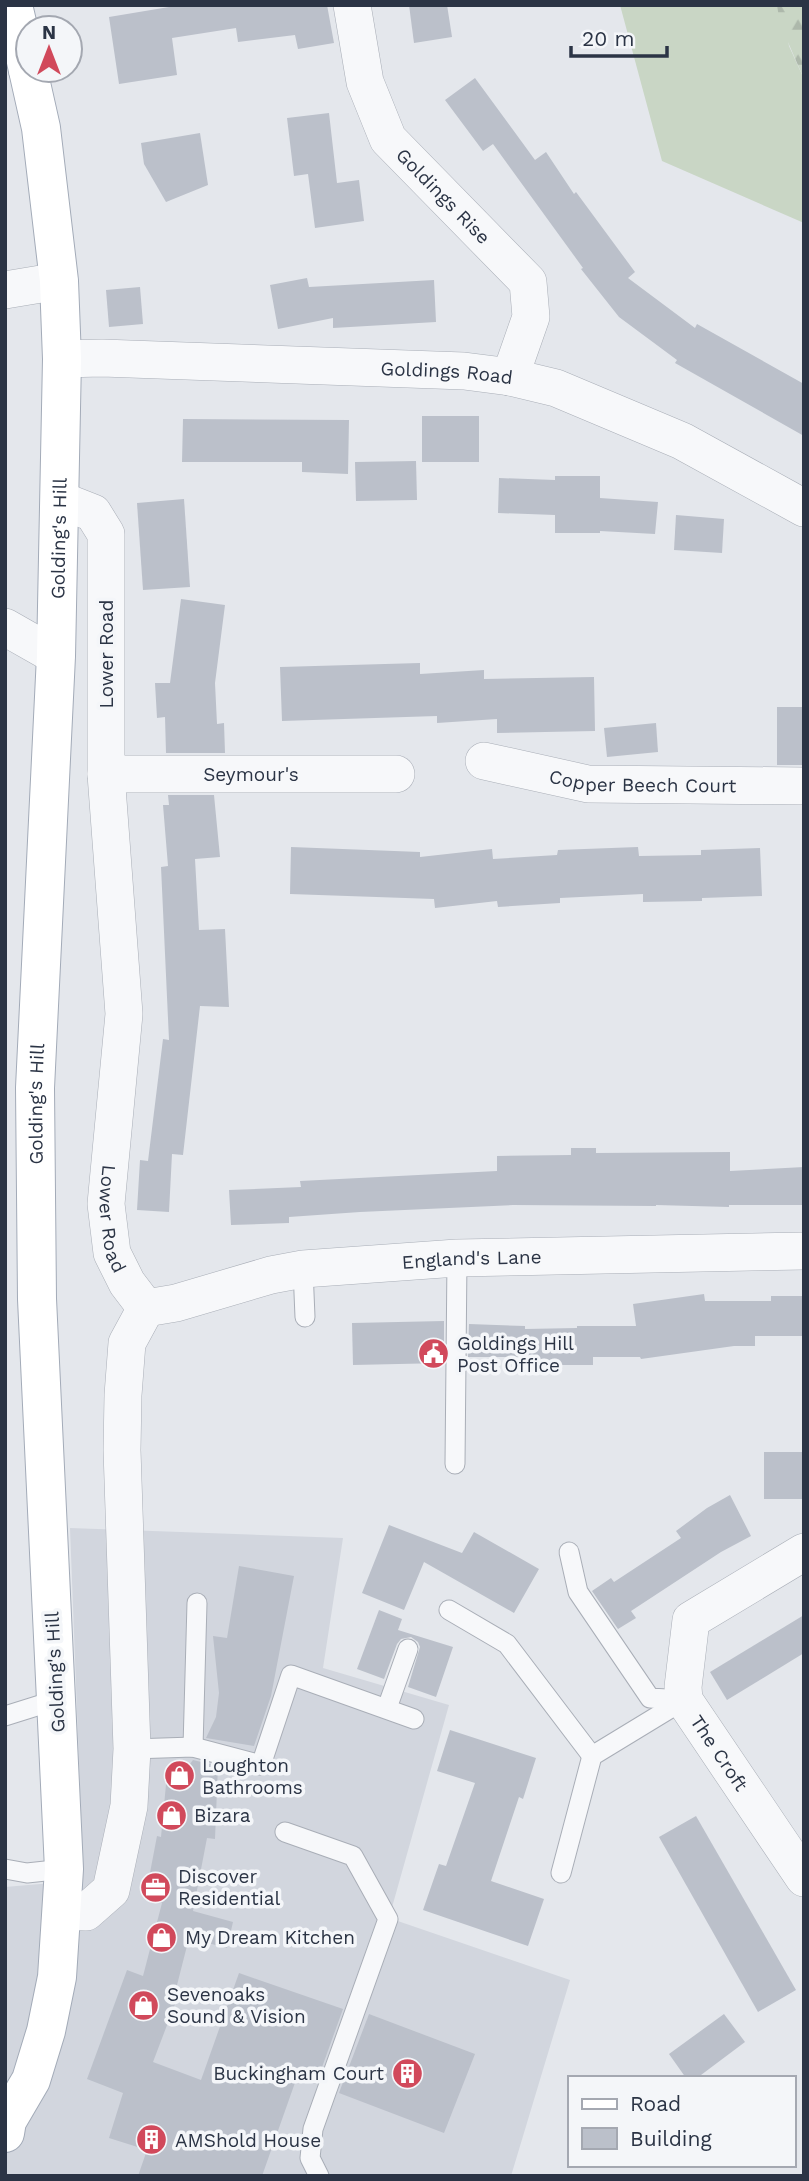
<svg xmlns="http://www.w3.org/2000/svg" width="809" height="2181" viewBox="0 0 809 2181" font-family="'Work Sans',sans-serif">
	<style>
		.built { fill: #d2d6de }
		.grass { fill: #c9d6c5 }
		.forest { fill: url(#forest-firs) }
		.building { fill: #bbc0ca }
		.lines { fill: none; stroke-linecap: round; stroke-linejoin: round }
		.service-casing { stroke: #a9aeb7; stroke-width: 21 }
		.minor-casing { stroke: #a9aeb7; stroke-width: 38 }
		.primary-casing { stroke: #a3abb8; stroke-width: 40 }
		.service { stroke: #f7f8fa; stroke-width: 19 }
		.minor { stroke: #f7f8fa; stroke-width: 37 }
		.primary { stroke: #fff; stroke-width: 38 }
		.labels { text-anchor: middle; dominant-baseline: central; stroke-width: 7; stroke-linejoin: round; paint-order: stroke }
		.street-label { font-size: 19px; fill: #2b3445; stroke: #f4f6f9 }
		.poi-label { font-size: 19px; fill: #2b3445; stroke: #f4f6f9; text-anchor: start }
	</style>
	<defs>
		<pattern id="forest-firs" width="22" height="20" patternUnits="userSpaceOnUse" patternTransform="scale(1.75)"><rect width="22" height="20" fill="#c9d6c5"/><path d="M5 1l3.5 6h-7zM16 11l3.5 6h-7z" fill="#adb8ab"/></pattern>
	</defs>
	<rect width="100%" height="100%" fill="#e4e7ec"/>
	<path class="built" d="M70 1528 343 1538 323 1668 449 1705 389 1918 570 1980 511 2176H5V1887L52 1883 83 1868Z"/>
	<path class="grass" d="M620 5H782L789 46 804 79V223L662 161Z"/>
	<path class="forest" d="M777 5H804V79L780 24Z"/>
	<g class="building">
		<path d="M181 5H327L334 43 298 49 295 35 238 42 236 28 172 38 177 75 119 84 109 17Z"/>
		<path d="M409 5H447L452 37 414 43Z"/>
		<path d="M475 78 535 160 546 152 574 194 576 192 635 272 628 278 695 328 697 324 804 384V436L675 363 677 360 619 317 581 269 583 268 493 144 483 151 445 100Z"/>
		<path d="M329 113 337 183 359 180 364 221 315 228 308 174 294 176 287 118Z"/>
		<path d="M200 133 208 185 166 202 144 164 141 143Z"/>
		<path d="M307 278 309 287 434 280 436 322 333 328V318L278 329 270 285Z"/>
		<path d="M140 287 143 324 109 327 106 290Z"/>
		<rect x="422" y="416" width="57" height="46"/>
		<path d="M183 419 349 420 348 474 302 472V462H182Z"/>
		<path d="M416 461 417 500 356 501 355 462Z"/>
		<path d="M555 476H600V498L658 502 655 534 600 531V533H555V515L498 513 499 478 555 480Z"/>
		<path d="M184 499 190 587 143 590 137 503Z"/>
		<path d="M676 515 724 519 722 553 674 550Z"/>
		<path d="M181 599 225 605 215 683 217 724 224 723 225 753H166L165 717 157 718 155 683H170Z"/>
		<path d="M420 663V674L484 670V679L594 677 595 731 497 733V719L437 723V716L282 721 280 667Z"/>
		<rect x="777" y="707" width="27" height="58"/>
		<path d="M656 723 658 752 607 757 604 728Z"/>
		<path d="M168 795H214L220 857 195 859 199 930 225 929 229 1007 200 1006 183 1155 172 1154 169 1212 137 1210 140 1160 148 1161 163 1039 169 1040 161 867 168 866 163 805H169Z"/>
		<path d="M291 847 420 852V857L492 849 493 859 557 855 558 850 638 847 639 856 701 855V850L760 848 762 896 702 898V901L643 902V894L560 898V903L498 907 497 901 435 908 434 899 290 894Z"/>
		<path d="M571 1148H596V1153L730 1152V1171L804 1167V1205H729V1207L656 1205V1206L513 1205 360 1212 289 1217V1223L231 1225 229 1190 301 1187 300 1181 497 1171V1156L571 1155Z"/>
		<path d="M704 1294 705 1301H771V1296H804V1336H755V1346H734L641 1359 640 1357H593V1365H540V1357H468L469 1324 525 1326V1329L577 1328V1326H636L633 1304Z"/>
		<path d="M444 1321V1363L353 1365 352 1323Z"/>
		<rect x="764" y="1452" width="40" height="47"/>
		<path d="M730 1495 751 1536 721 1552 631 1611 636 1618 618 1629 592 1591 611 1578 614 1582 681 1538 676 1531 707 1508Z"/>
		<path d="M389 1525 462 1553 474 1532 539 1569 514 1613 424 1562 404 1610 362 1593Z"/>
		<path d="M239 1566 294 1576 271 1696 254 1746 206 1738 216 1717 219 1693 213 1636 227 1638Z"/>
		<path d="M379 1610 402 1619 398 1630 453 1647 436 1697 408 1687 420 1647 418 1642 411 1637 401 1639 397 1644 384 1679 357 1669Z"/>
		<path d="M804 1615V1653L727 1700 710 1672Z"/>
		<path d="M450 1730 536 1758 523 1799 519 1797 491 1881 544 1899 528 1946 423 1910 439 1864 446 1866 475 1783 437 1771Z"/>
		<path d="M193 1760 218 1766 215 1839 207 1838 193 1911 233 1922 227 1948 189 1938 176 1989 180 1991 153 2062 201 2080 239 1973 343 2009 316 2084 297 2077 262 2176H138L147 2150 109 2138 123 2093 87 2079 127 1970 143 1976 162 1903 145 1899 157 1836 161 1837 167 1774 178 1763 190 1764Z"/>
		<path d="M696 1816 796 1990 758 2012 659 1837Z"/>
		<path d="M369 2014 475 2054 444 2133 339 2093Z"/>
		<path d="M724 2014 745 2042 697 2078H686L669 2054Z"/>
	</g>
	<g class="lines">
		<defs>
			<g id="service">
				<path d="M303 1269 305 1317"/>
				<path d="M455 1464 457 1258"/>
				<path d="M569 1552 578 1592 650 1698 684 1700"/>
				<path d="M449 1610 507 1644 592 1756"/>
				<path d="M387 1708 408 1649"/>
				<path d="M5 1716 56 1700"/>
				<path d="M193 1747 197 1603"/>
				<path d="M132 1749 193 1747 261 1765 291 1675 414 1719"/>
				<path d="M285 1832 353 1856 388 1919 313 2129 310 2158 319 2176"/>
				<path d="M5 1869 27 1873 64 1869"/>
				<path d="M561 1873 592 1756 684 1700"/>
			</g>
			<g id="minor">
				<path id="s1" d="M352 5 365 82 388 139 528 282 531 317 510 377"/>
				<path d="M5 290 59 281"/>
				<path id="s2" d="M62 359 102 358 464 371 510 377 556 388 682 441 804 508"/>
				<path id="s3" d="M60 500 93 513 106 534V774L124 1014 106 1204 112 1253 127 1283 146 1308 127 1343 123 1395 122 1450 132 1749 129 1806 111 1890 86 1912 62 1911"/>
				<path d="M5 627 56 656"/>
				<path id="s4" d="M484 761 588 784 804 786"/>
				<path id="s5" d="M106 774H396"/>
				<path id="s6" d="M146 1308 176 1303 271 1275 303 1269 457 1258 804 1251"/>
				<path id="s7" d="M804 1552 691 1620 683 1687 684 1700 804 1878"/>
			</g>
			<g id="primary">
				<path d="M13 5 28 70"/>
				<path id="s8" d="M5 2133 7 2121 31 2080 46 2031 57 1977 64 1869 37 1299 35 1088 56 656 62 359 59 281 41 128 28 70"/>
			</g>
		</defs>
		<use href="#service" class="service-casing"/>
		<use href="#minor" class="minor-casing"/>
		<use href="#primary" class="primary-casing"/>
		<use href="#service" class="service"/>
		<use href="#minor" class="minor"/>
		<use href="#primary" class="primary"/>
	</g>
	<defs>
		<symbol id="civic-disc" viewBox="-11 -11 22 22"><circle r="9.5" fill="#d1495b" stroke="#f4f6f9"/><path d="M-.6-6.5H3V-4.5H.6V-3L4-1V1h2V6H-6V1h2V-1L-.6-3ZM-1.2 2.5V6h2.4V2.5Z" fill="#fff"/></symbol>
		<symbol id="shop-disc" viewBox="-11 -11 22 22"><circle r="9.5" fill="#d1495b" stroke="#f4f6f9"/><path d="M-5-2.5h2.3a2.7 3.5 0 0 1 5.4 0H5L5.5 6h-11ZM-1.5-2.5h3a1.5 2.3 0 0 0-3 0Z" fill="#fff"/></symbol>
		<symbol id="office-disc" viewBox="-11 -11 22 22"><circle r="9.5" fill="#d1495b" stroke="#f4f6f9"/><path d="M-6-3h4V-5.5h4V-3h4V5H-6ZM-1-4.5V-3h2v-1.5ZM-6 0V1H6V0Z" fill="#fff"/></symbol>
		<symbol id="building-disc" viewBox="-11 -11 22 22"><circle r="9.5" fill="#d1495b" stroke="#f4f6f9"/><path d="M-4-6H4V6H1V3H-1V6H-4ZM-2.5-4.3h1.7v1.8h-1.7ZM.8-4.3h1.7v1.8H.8ZM-2.5-1h1.7V.8h-1.7ZM.8-1h1.7V.8H.8Z" fill="#fff"/></symbol>
	</defs>
	<g fill-rule="evenodd">
		<use href="#civic-disc" x="416" y="1336" width="35" height="35"/>
		<use href="#shop-disc" x="162" y="1758" width="35" height="35"/>
		<use href="#shop-disc" x="154" y="1798" width="35" height="35"/>
		<use href="#office-disc" x="138" y="1870" width="35" height="35"/>
		<use href="#shop-disc" x="144" y="1920" width="35" height="35"/>
		<use href="#shop-disc" x="126" y="1988" width="35" height="35"/>
		<use href="#building-disc" x="390" y="2056" width="35" height="35"/>
		<use href="#building-disc" x="134" y="2122" width="35" height="35"/>
	</g>
	<g class="labels">
		<g class="street-label">
			<text stroke="none"><textPath href="#s1" startOffset="219">Goldings Rise</textPath></text>
			<text stroke="none"><textPath href="#s2" startOffset="385">Goldings Road</textPath></text>
			<text stroke="none"><textPath href="#s8" startOffset="1606">Golding's Hill</textPath></text>
			<text transform="translate(106 654) rotate(-90)">Lower Road</text>
			<text stroke="none"><textPath href="#s5" startOffset="145">Seymour's</textPath></text>
			<text stroke="none"><textPath href="#s4" startOffset="161">Copper Beech Court</textPath></text>
			<text stroke="none"><textPath href="#s8" startOffset="1040">Golding's Hill</textPath></text>
			<text stroke="none"><textPath href="#s3" startOffset="747">Lower Road</textPath></text>
			<text stroke="none"><textPath href="#s6" startOffset="331">England's Lane</textPath></text>
			<text transform="translate(55 1672) rotate(-93)">Golding's Hill</text>
			<text stroke="none"><textPath href="#s7" startOffset="276">The Croft</textPath></text>
		</g>
		<g class="poi-label">
			<text x="457" y="1343">Goldings Hill<tspan x="457" dy="22">Post Office</tspan></text>
			<text x="202" y="1765">Loughton<tspan x="202" dy="22">Bathrooms</tspan></text>
			<text x="194" y="1815">Bizara</text>
			<text x="178" y="1876">Discover<tspan x="178" dy="22">Residential</tspan></text>
			<text x="185" y="1937">My Dream Kitchen</text>
			<text x="167" y="1994">Sevenoaks<tspan x="167" dy="22">Sound &amp; Vision</tspan></text>
			<text x="384" y="2073" text-anchor="end">Buckingham Court</text>
			<text x="175" y="2140">AMShold House</text>
		</g>
	</g>
	<rect width="809" height="2181" fill="none" stroke="#2b3445" stroke-width="14"/>
	<rect x="568" y="2076" width="228" height="91" fill="#f4f6f9" stroke="#a4a8b1" stroke-width="2"/>
	<rect x="582" y="2099" width="35" height="10" fill="#ffffff" stroke="#a4a8b1" stroke-width="2"/>
	<text x="630" y="2111" font-size="21" fill="#2b3445">Road</text>
	<rect x="582" y="2128" width="35" height="21" fill="#bbc0ca" stroke="#a4a8b1" stroke-width="2"/>
	<text x="630" y="2146" font-size="21" fill="#2b3445">Building</text>
	<g transform="translate(49 49)"><circle r="33" fill="#f4f6f9" stroke="#a4a8b1" stroke-width="2"/>
	<path d="M0-5L12 26L0 18L-12 26Z" fill="#d1495b"/>
	<text y="-10" font-size="19" font-weight="bold" text-anchor="middle" fill="#2b3445">N</text>
	</g>
	<path d="M571 46v10h96v-10" fill="none" stroke="#2b3445" stroke-width="3.5"/>
	<text x="582" y="46" font-size="21" fill="#2b3445" stroke="#f4f6f9" stroke-width="5" paint-order="stroke">20 m</text>
</svg>
